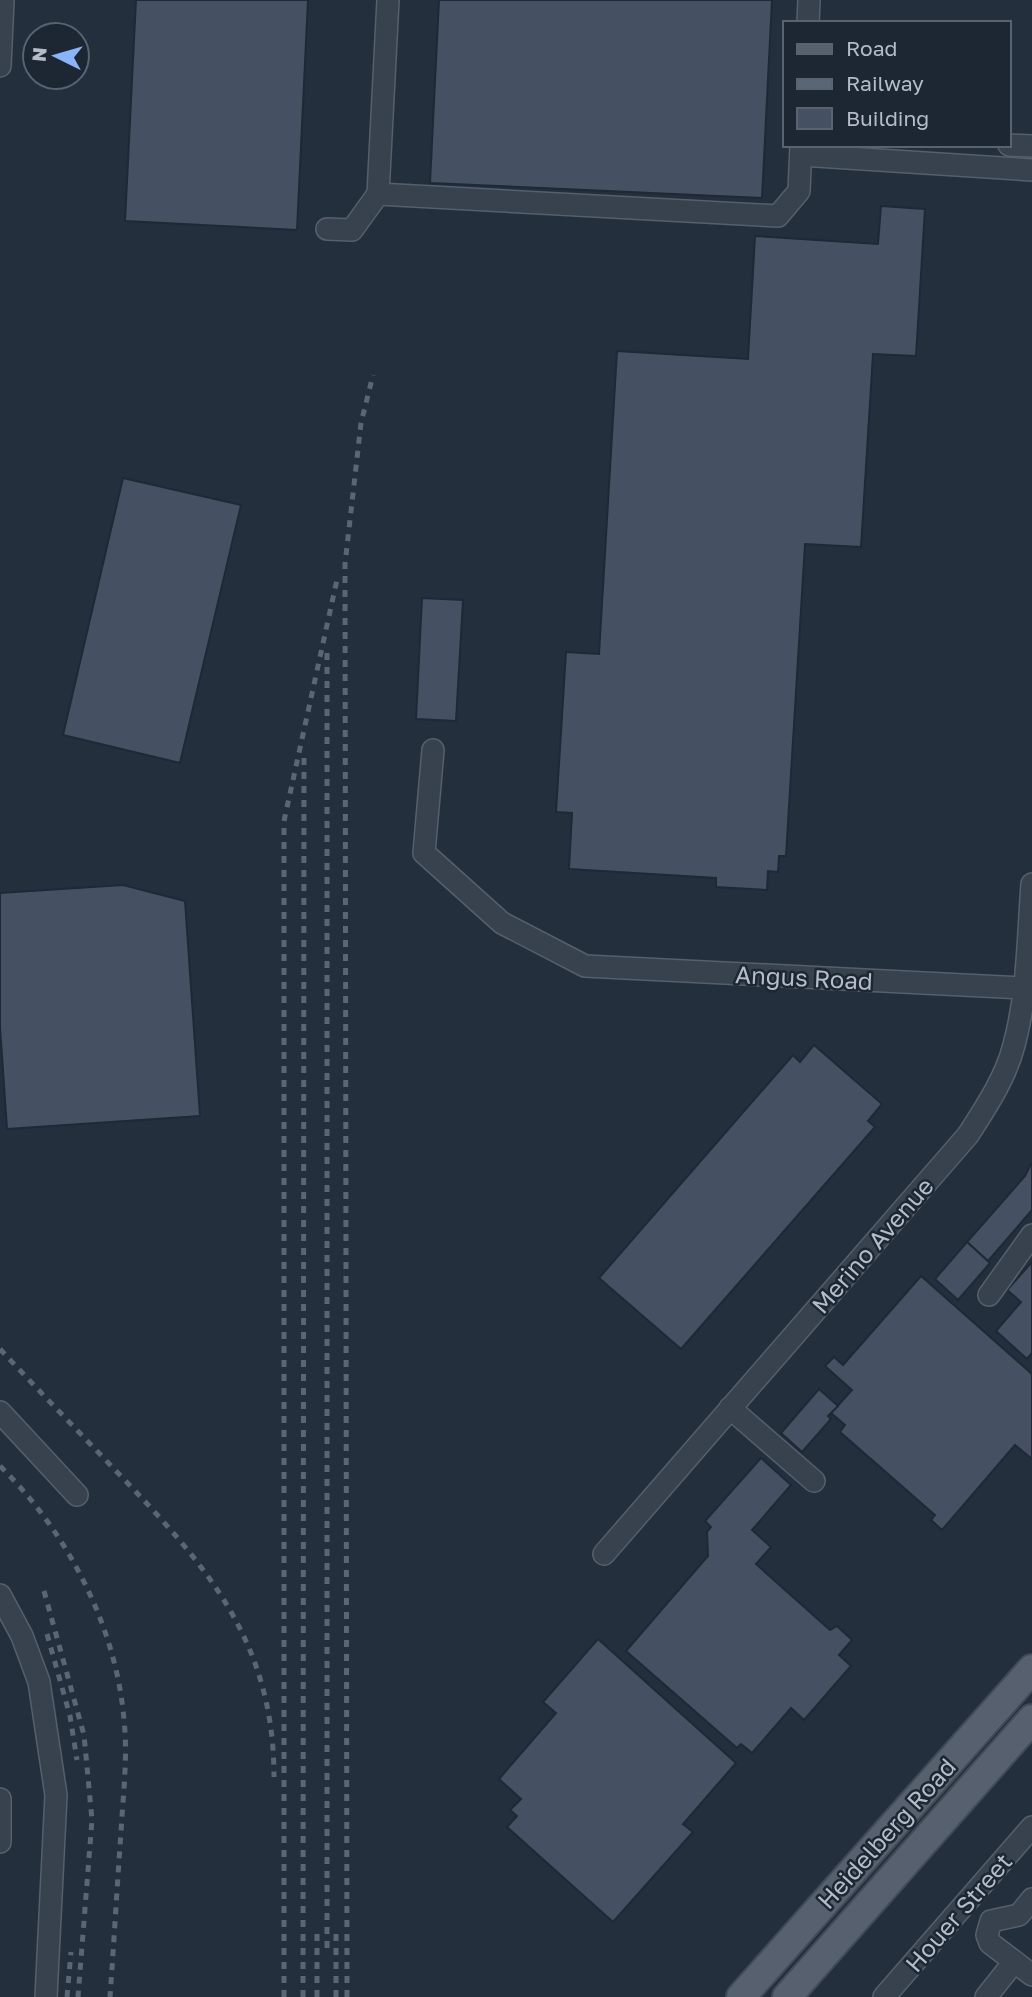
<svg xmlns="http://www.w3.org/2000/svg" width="1032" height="1997" viewBox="0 0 1032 1997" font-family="'Golos Text',sans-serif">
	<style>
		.building { fill: #455162; stroke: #1f2835; stroke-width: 2 }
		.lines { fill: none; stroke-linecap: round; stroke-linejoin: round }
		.minor-casing { stroke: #565f6c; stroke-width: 24 }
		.major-casing { stroke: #414a57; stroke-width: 32 }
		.minor { stroke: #38414e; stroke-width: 21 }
		.major { stroke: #56606e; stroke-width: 28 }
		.rail { stroke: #5a6575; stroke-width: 5; stroke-dasharray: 7 7; stroke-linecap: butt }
		.labels { text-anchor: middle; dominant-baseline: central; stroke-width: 5; stroke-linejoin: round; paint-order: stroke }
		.street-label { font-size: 24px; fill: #b4bcc9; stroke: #1d2633 }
	</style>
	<rect width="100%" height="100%" fill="#242f3e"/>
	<g class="building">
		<path d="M136 0H308L297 230 125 221Z"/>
		<path d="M439 0H772L762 198 430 183Z"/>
		<path d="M881 206 925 209 916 356 873 354 861 547 805 544 786 856H779L778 872 768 871 767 890 716 887V878L569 869 572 813 556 812 566 652 599 654 617 351 748 359 755 236 878 244Z"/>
		<path d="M123 478 241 505 180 763 63 735Z"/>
		<path d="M422 598 463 600 456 721 416 719Z"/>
		<path d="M123 885 185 901 200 1116 7 1129 0 1027V893Z"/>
		<path d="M814 1045 882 1104 868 1121 875 1127 681 1349 599 1278 793 1055 800 1062Z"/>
		<path d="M1032 1162V1210L988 1261 967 1242 1025 1176Z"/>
		<path d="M967 1242 990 1263 958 1300 935 1279Z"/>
		<path d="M1032 1262V1353L1027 1359 996 1331 1021 1302 1007 1290Z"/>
		<path d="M921 1276 1032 1374V1459L1015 1445 942 1530 931 1520 935 1515 840 1432 845 1425 831 1413 852 1390 825 1366 834 1357 843 1365Z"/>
		<path d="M819 1389 838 1406 828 1416 831 1419 802 1452 781 1433Z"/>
		<path d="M761 1458 791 1485 752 1530 771 1547 756 1564 830 1630 837 1626 852 1640 839 1655 851 1666 804 1720 791 1708 752 1753 741 1744 737 1748 626 1651 708 1556 707 1532 711 1527 705 1521Z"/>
		<path d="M598 1639 736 1763 683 1824 693 1832 613 1922 507 1827 517 1816 510 1810 521 1799 499 1779 556 1713 543 1702Z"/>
	</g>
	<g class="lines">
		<defs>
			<g id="minor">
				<path d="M388 0 378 194 778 216 799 191 801 145"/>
				<path d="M808 23 809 0"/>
				<path d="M0 66 3 0"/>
				<path d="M1009 145 1032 146"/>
				<path d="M801 155 1032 170"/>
				<path d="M327 229 352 230 378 194"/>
				<path d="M433 750 424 853 502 923 585 966 1024 988"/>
				<path d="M989 1295 1032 1235"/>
				<path d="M730 1408 814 1481"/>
				<path d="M0 1412 77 1495"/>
				<path d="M604 1554 968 1135C986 1107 1006 1077 1014 1045 1028 993 1028 937 1032 884"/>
				<path d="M0 1595 22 1636 39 1682 56 1795 46 1997"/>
				<path d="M0 1799V1842"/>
				<path d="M1032 1899 1019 1915 991 1921 987 1935 990 1943 1032 1975"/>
				<path d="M884 1997 1032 1827"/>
				<path d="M986 1997 1014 1962"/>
			</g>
			<g id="major">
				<path d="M741 1997 1032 1669"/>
				<path d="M787 1997 1032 1719"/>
			</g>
		</defs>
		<use href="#minor" class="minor-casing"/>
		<use href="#major" class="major-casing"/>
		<use href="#minor" class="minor"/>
		<use href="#major" class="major"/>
		<g class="rail">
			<path d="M0 1349C39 1391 79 1432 118 1473 206 1565 274 1641 274 1777"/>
			<path d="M0 1466C67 1532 116 1625 124 1720 128 1757 123 1795 121 1832 117 1887 114 1942 110 1997"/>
			<path d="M44 1591 84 1735 92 1820 78 1997"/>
			<path d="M47 1634 70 1716 77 1760"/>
			<path d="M327 1948V653"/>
			<path d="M67 1997 71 1952"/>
			<path d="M284 1997V821L338 575"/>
			<path d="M303 1997 304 758"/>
			<path d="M317 1997V1931"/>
			<path d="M336 1997V1934"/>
			<path d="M347 1997 345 564 361 423 373 375"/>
		</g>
	</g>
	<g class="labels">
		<g class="street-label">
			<text transform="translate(804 977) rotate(3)">Angus Road</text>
			<text transform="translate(872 1245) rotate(-49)">Merino Avenue</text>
			<text transform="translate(886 1833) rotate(-48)">Heidelberg Road</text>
			<text transform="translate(958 1912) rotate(-49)">Houer Street</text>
		</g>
	</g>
	<rect x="783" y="21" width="228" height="126" fill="#1d2633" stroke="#59626f" stroke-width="2"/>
	<rect x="797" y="44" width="35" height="10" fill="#56606e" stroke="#59626f" stroke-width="2"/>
	<text x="846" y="56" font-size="21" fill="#b4bcc9">Road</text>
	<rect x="797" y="79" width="35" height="10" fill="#5a6575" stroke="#59626f" stroke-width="2"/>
	<text x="846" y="91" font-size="21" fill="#b4bcc9">Railway</text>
	<rect x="797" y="108" width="35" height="21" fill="#455162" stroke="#59626f" stroke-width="2"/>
	<text x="846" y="126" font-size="21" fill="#b4bcc9">Building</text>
	<g transform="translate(56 56) rotate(275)"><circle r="33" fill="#1d2633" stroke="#59626f" stroke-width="2"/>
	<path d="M0-5L12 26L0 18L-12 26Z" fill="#8ab4f8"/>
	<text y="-10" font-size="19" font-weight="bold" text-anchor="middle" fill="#b4bcc9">N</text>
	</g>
</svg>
